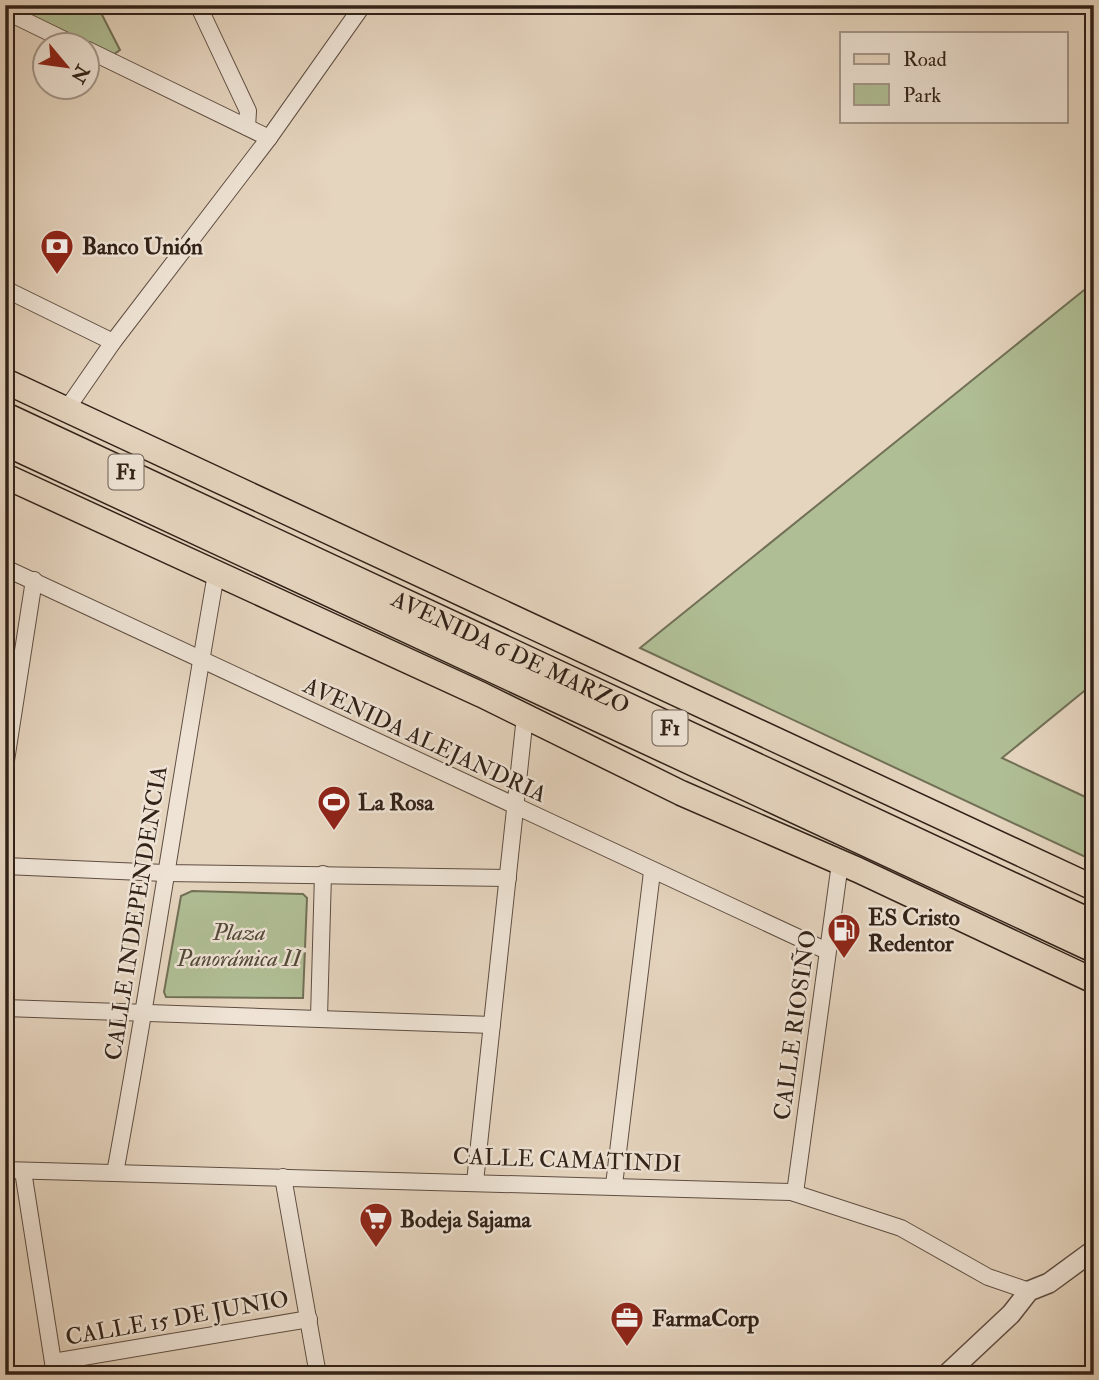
<svg xmlns="http://www.w3.org/2000/svg" width="1099" height="1380" viewBox="0 0 1099 1380" font-family="'IM FELL Double Pica',serif">
	<style>
		.green { fill: #b0be95; stroke: #717056; stroke-width: 2 }
		.lines { fill: none; stroke-linecap: round; stroke-linejoin: round }
		.minor-casing { stroke: #5f4e42; stroke-width: 18 }
		.tertiary-casing { stroke: #5f4e42; stroke-width: 22 }
		.primary-casing { stroke: #322218; stroke-width: 27 }
		.trunk-casing { stroke: #322218; stroke-width: 29 }
		.minor { stroke: #eee3d5; stroke-width: 16 }
		.tertiary { stroke: #eee3d5; stroke-width: 19 }
		.primary { stroke: #e5d4be; stroke-width: 24 }
		.trunk { stroke: #e5d4be; stroke-width: 26 }
		.labels { text-anchor: middle; dominant-baseline: central; stroke-width: 5; stroke-linejoin: round; paint-order: stroke }
		.shield { fill: #eee3d5; stroke: #6a5c51; stroke-width: 2 }
		.shield-label { font-size: 21px; font-weight: bold; fill: #322218 }
		.poi-label { font-size: 23px; font-weight: bold; fill: #322218; stroke: #eee3d5; text-anchor: start }
		.street-label { font-size: 23px; fill: #322218; stroke: #eee3d5 }
		.park-label { font-size: 23px; font-style: italic; fill: #524937; stroke: #eee3d5 }
	</style>
	<rect width="100%" height="100%" fill="#e5d4be"/>
	<filter id="stains"><feTurbulence type="fractalNoise" baseFrequency=".00286" numOctaves="4"/><feColorMatrix values="0 0 0 0 .2 0 0 0 0 .09 0 0 0 0 .02 0 0 0 .5 -.17"/></filter>
	<radialGradient id="worn" r=".72"><stop offset=".6" stop-color="#630" stop-opacity="0"/><stop offset="1" stop-color="#630" stop-opacity=".3"/></radialGradient>
	<g class="green">
		<path d="M35 5H97L120 50 107 59 26 20 27 10Z"/>
		<path d="M1094 282V683L1002 758 1094 801V861L640 648Z"/>
		<path d="M192 891 303 894 307 898 303 998 166 997 164 992 181 896Z"/>
	</g>
	<g class="lines">
		<defs>
			<g id="minor">
				<path d="M198 5 248 111 247 127"/>
				<path d="M5 11 77 46"/>
				<path d="M88 50 269 138"/>
				<path d="M5 289 113 342"/>
				<path d="M66 410 113 342 269 138 363 5"/>
				<path d="M5 568 827 951"/>
				<path d="M5 767 34 580"/>
				<path d="M5 866 165 873 508 878"/>
				<path d="M5 1008 492 1025"/>
				<path d="M319 1017 323 874"/>
				<path d="M5 1170 791 1192 901 1228 988 1277 1029 1291"/>
				<path d="M23 1171 55 1375"/>
				<path d="M115 1173C152 974 181 773 216 574"/>
				<path d="M283 1177 318 1375"/>
				<path d="M475 1182 525 716"/>
				<path d="M614 1185 652 872"/>
				<path d="M795 1193 840 863"/>
				<path d="M53 1362 309 1319"/>
			</g>
			<path id="tertiary" d="M946 1375 1011 1314 1029 1291 1049 1283 1094 1250"/>
			<g id="primary">
				<path d="M5 381 1094 888"/>
				<path d="M5 476 482 695 681 793 858 870 1094 981"/>
			</g>
			<g id="trunk">
				<path id="s1" d="M5 416 1094 924"/>
				<path d="M5 442 1094 949"/>
			</g>
		</defs>
		<use href="#minor" class="minor-casing"/>
		<use href="#tertiary" class="tertiary-casing"/>
		<use href="#primary" class="primary-casing"/>
		<use href="#trunk" class="trunk-casing"/>
		<use href="#minor" class="minor"/>
		<use href="#tertiary" class="tertiary"/>
		<use href="#primary" class="primary"/>
		<use href="#trunk" class="trunk"/>
	</g>
	<defs>
		<symbol id="bank-pin" viewBox="-11 -11 22 30"><path d="M0 17L-7.5 6A9.5 9.5 0 1 1 7.5 6Z" fill="#8f2418" stroke="#eee3d5"/><path d="M-6-4H6V4H-6ZM0-2.3a2.3 2.3 0 1 0 0 4.6a2.3 2.3 0 1 0 0-4.6Z" fill="#fff"/></symbol>
		<symbol id="stadium-pin" viewBox="-11 -11 22 30"><path d="M0 17L-7.5 6A9.5 9.5 0 1 1 7.5 6Z" fill="#8f2418" stroke="#eee3d5"/><path d="M0-5a6.5 5 0 1 0 0 10a6.5 5 0 1 0 0-10ZM-3.5-1.8h7v3.6h-7Z" fill="#fff"/></symbol>
		<symbol id="fuel-pin" viewBox="-11 -11 22 30"><path d="M0 17L-7.5 6A9.5 9.5 0 1 1 7.5 6Z" fill="#8f2418" stroke="#eee3d5"/><path d="M-5.5-6h7V0h2V4h1.3V-2.5L3-4.5l.8-.8L6-3V5H2.5V1h-1V6h-7ZM-4.2-4.7v3.2H.2V-4.7Z" fill="#fff"/></symbol>
		<symbol id="supermarket-pin" viewBox="-11 -11 22 30"><path d="M0 17L-7.5 6A9.5 9.5 0 1 1 7.5 6Z" fill="#8f2418" stroke="#eee3d5"/><path d="M-6-5.5h2.5l.6 2H6L4.5 2H-2.5L-4.4-4H-6ZM-1.5 3.2a1.3 1.3 0 1 0 .1 0ZM3 3.2a1.3 1.3 0 1 0 .1 0Z" fill="#fff"/></symbol>
		<symbol id="office-pin" viewBox="-11 -11 22 30"><path d="M0 17L-7.5 6A9.5 9.5 0 1 1 7.5 6Z" fill="#8f2418" stroke="#eee3d5"/><path d="M-6-3h4V-5.5h4V-3h4V5H-6ZM-1-4.5V-3h2v-1.5ZM-6 0V1H6V0Z" fill="#fff"/></symbol>
	</defs>
	<g fill-rule="evenodd">
		<use href="#bank-pin" x="38" y="227" width="38" height="52"/>
		<use href="#stadium-pin" x="315" y="783" width="38" height="52"/>
		<use href="#fuel-pin" x="825" y="911" width="38" height="52"/>
		<use href="#supermarket-pin" x="357" y="1200" width="38" height="52"/>
		<use href="#office-pin" x="608" y="1299" width="38" height="52"/>
	</g>
	<g class="labels">
		<g class="shield">
			<rect x="108.5" y="454.5" width="35" height="35" rx="5"/>
			<rect x="652.5" y="710.5" width="35" height="35" rx="5"/>
		</g>
		<g class="shield-label">
			<text x="126" y="472">F1</text>
			<text x="670" y="728">F1</text>
		</g>
		<g class="poi-label">
			<text x="82" y="246">Banco Unión</text>
			<text x="358" y="802">La Rosa</text>
			<text x="868" y="917">ES Cristo<tspan x="868" dy="26">Redentor</tspan></text>
			<text x="400" y="1219">Bodeja Sajama</text>
			<text x="652" y="1318">FarmaCorp</text>
		</g>
		<g class="street-label">
			<text stroke="none"><textPath href="#s1" startOffset="558">AVENIDA 6 DE MARZO</textPath></text>
			<text transform="translate(425 740) rotate(25)">AVENIDA ALEJANDRIA</text>
			<text transform="translate(136 913) rotate(-81)">CALLE INDEPENDENCIA</text>
			<text transform="translate(795 1025) rotate(-82)">CALLE RIOSIÑO</text>
			<text transform="translate(567 1160) rotate(2)">CALLE CAMATINDI</text>
			<text transform="translate(177 1318) rotate(-10)">CALLE 15 DE JUNIO</text>
		</g>
		<g class="park-label">
			<text x="239" y="932">Plaza<tspan x="239" dy="26">Panorámica II</tspan></text>
		</g>
	</g>
	<rect width="1099" height="1380" fill="none" stroke="#e5d4be" stroke-width="28"/>
	<rect x="7" y="7" width="1085" height="1366" fill="none" stroke="#322218" stroke-width="3.5"/>
	<rect x="14" y="14" width="1071" height="1352" fill="none" stroke="#322218" stroke-width="2"/>
	<rect x="840" y="32" width="228" height="91" fill="#eee3d5" stroke="#a39689" stroke-width="2"/>
	<rect x="854" y="54" width="35" height="10" fill="#e5d4be" stroke="#a39689" stroke-width="2"/>
	<text x="903" y="66" font-size="21" fill="#322218">Road</text>
	<rect x="854" y="84" width="35" height="21" fill="#b0be95" stroke="#a39689" stroke-width="2"/>
	<text x="903" y="102" font-size="21" fill="#322218">Park</text>
	<g transform="translate(66 66) rotate(119)"><circle r="33" fill="#eee3d5" stroke="#a39689" stroke-width="2"/>
	<path d="M0-5L12 26L0 18L-12 26Z" fill="#8f2418"/>
	<text y="-10" font-size="19" font-weight="bold" text-anchor="middle" fill="#322218">N</text>
	</g>
	<rect width="100%" height="100%" filter="url(#stains)"/>
	<rect width="100%" height="100%" fill="url(#worn)"/>
</svg>
